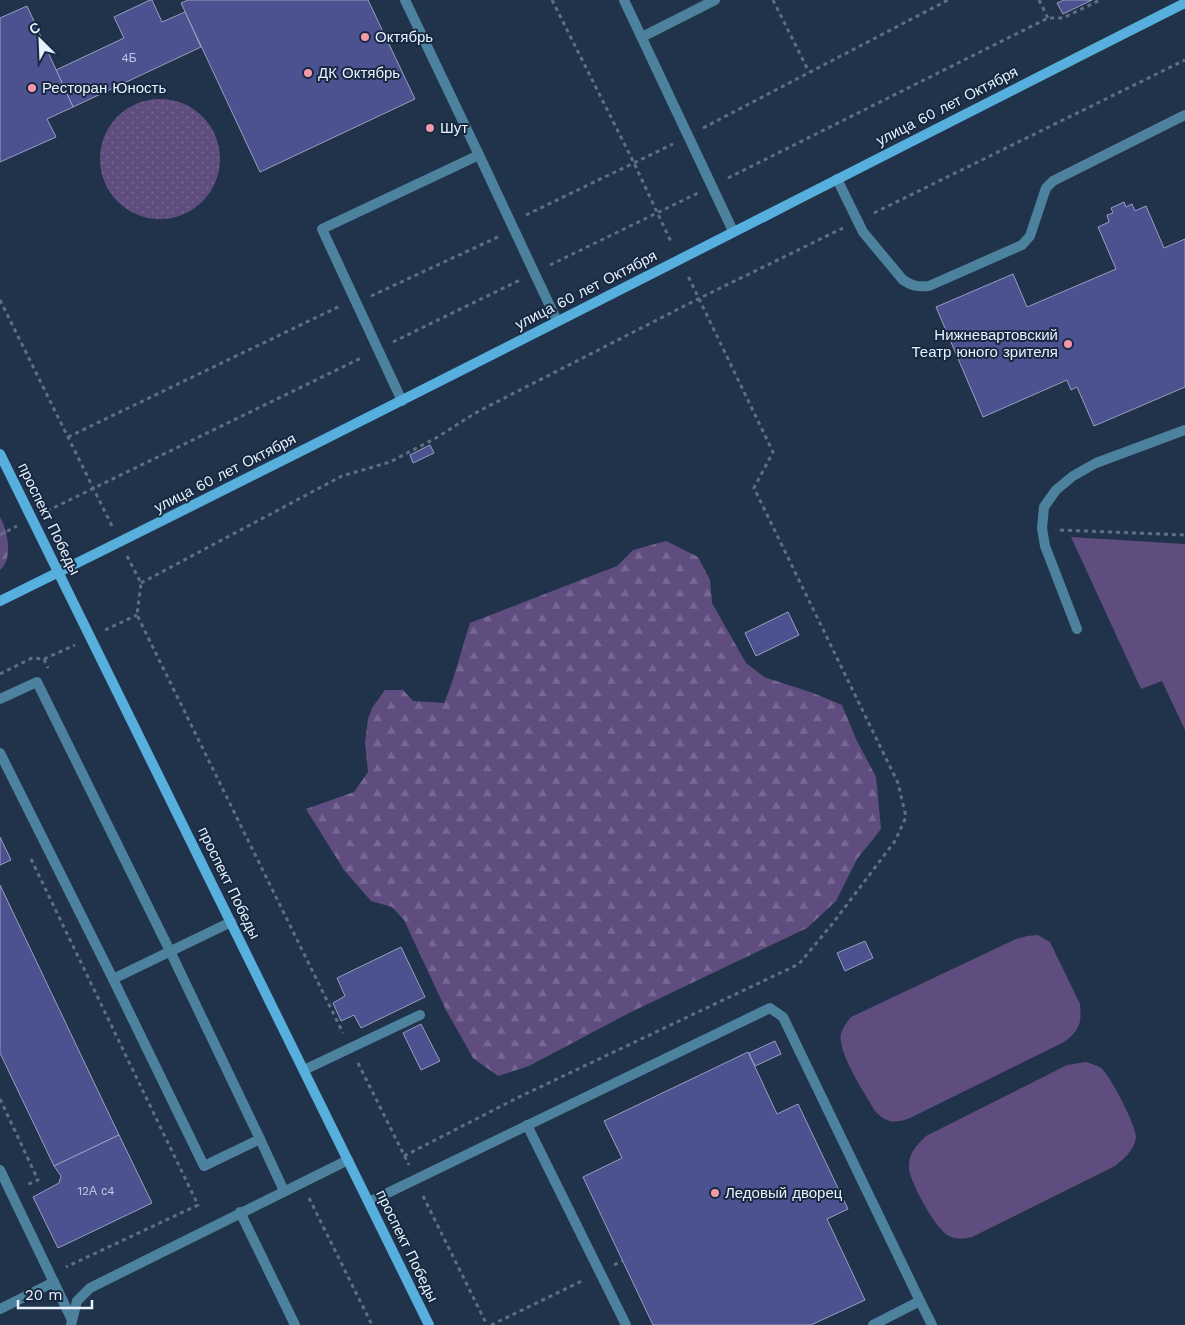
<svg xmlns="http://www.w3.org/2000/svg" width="1185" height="1325" viewBox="0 0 1185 1325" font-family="'Work Sans',sans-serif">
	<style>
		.grass { fill: url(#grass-dots) }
		.forest { fill: url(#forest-firs) }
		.pitch { fill: #604d7f }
		.building { fill: #4c518f; stroke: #999ec0 }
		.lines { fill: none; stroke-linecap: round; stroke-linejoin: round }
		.path { stroke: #5f6e82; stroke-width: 3; stroke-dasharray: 4 4; stroke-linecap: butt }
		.lane { stroke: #4d829f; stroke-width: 10 }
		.secondary { stroke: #56afdd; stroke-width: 10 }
		.poi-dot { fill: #f29aac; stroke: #172940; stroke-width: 2 }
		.labels { text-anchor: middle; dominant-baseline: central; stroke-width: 4; stroke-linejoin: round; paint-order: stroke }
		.number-label { font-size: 12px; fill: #c0c9e2 }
		.poi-label { font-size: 15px; fill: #e7f1fd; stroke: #172940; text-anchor: start }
		.street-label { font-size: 15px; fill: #e7f1fd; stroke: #172940 }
	</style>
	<defs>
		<pattern id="grass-dots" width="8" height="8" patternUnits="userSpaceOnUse" patternTransform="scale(1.25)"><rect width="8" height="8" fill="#604d7f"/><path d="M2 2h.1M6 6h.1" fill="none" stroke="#776792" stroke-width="1.8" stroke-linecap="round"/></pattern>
		<pattern id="forest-firs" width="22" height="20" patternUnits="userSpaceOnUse" patternTransform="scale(1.25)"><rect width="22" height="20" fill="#604d7f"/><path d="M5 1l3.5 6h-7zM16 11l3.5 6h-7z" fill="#776792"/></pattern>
	</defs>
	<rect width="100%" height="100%" fill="#21334b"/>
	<circle class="grass" cx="160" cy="159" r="60"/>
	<g class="forest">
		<path d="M0 517C7 530 14 558 0 570Z"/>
		<path d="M666 541 698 557 710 580 712 603 746 663 764 677 813 693 842 705 856 739 876 777 881 829 857 859 836 901 807 928 629 1013 529 1066 498 1076 473 1058 446 1010 404 920 392 907 371 901 344 870 306 809 354 792 368 772 365 742 368 719 372 708 385 690H403L413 701 444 703C455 678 461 650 470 623L617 566 633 550Z"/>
	</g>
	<g class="pitch">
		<path d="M1071 537 1185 544V730L1162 681 1141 689Z"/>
		<path d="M1038 935 1050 942 1080 1004C1082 1024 1079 1031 1064 1042L910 1118C895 1124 886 1123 875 1111 865 1094 837 1052 841 1034 843 1027 847 1022 851 1017L1016 939 1027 936Z"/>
		<path d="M1086 1062C1091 1064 1097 1065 1101 1068 1110 1075 1137 1127 1136 1138 1134 1150 1124 1159 1115 1166L972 1237C964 1239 957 1240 949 1236 936 1230 912 1185 909 1170 909 1167 909 1161 910 1158 913 1148 919 1143 926 1136L1067 1065Z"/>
	</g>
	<g class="building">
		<path d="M150 0H152L162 22 185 12 201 47 73 107 56 70 124 38 114 17Z"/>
		<path d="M188 0H368L415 99 260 172 181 3Z"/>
		<path d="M1064 0H1092L1063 14 1057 3Z"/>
		<path d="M27 6 73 107 47 119 56 137 0 162V18Z"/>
		<path d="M1124 202 1126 207 1132 204 1135 211 1146 206 1164 248 1185 239V387L1094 426 1077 387 1071 390 1067 380 983 417 936 307 1013 274 1027 307 1116 269 1098 227 1109 222 1107 215 1113 213 1111 208Z"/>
		<path d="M430 445 434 453 413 463 410 455Z"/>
		<path d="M788 612 799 635 756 656 745 633Z"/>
		<path d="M0 837 11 860 0 865Z"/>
		<path d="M0 885 119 1135 54 1166 0 1053Z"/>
		<path d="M865 941 873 958 845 971 837 953Z"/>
		<path d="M401 947 425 997 361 1028 354 1015 341 1021 333 1003 345 996 337 978Z"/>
		<path d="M421 1024 440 1061 421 1070 403 1033Z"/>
		<path d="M775 1041 781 1054 755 1066 749 1053Z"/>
		<path d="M748 1052 777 1114 798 1104 848 1209 827 1219 865 1300 811 1325H653L583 1177 622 1158 604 1121Z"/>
		<path d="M119 1135 152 1203 58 1248 33 1197 59 1183 61 1176 54 1166Z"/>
	</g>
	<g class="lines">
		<g class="path">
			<path d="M552 0 634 163 672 244"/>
			<path d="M773 0 809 72"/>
			<path d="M1039 0 1048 18"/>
			<path d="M703 128 948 0"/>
			<path d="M728 178 1048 18H1063L1100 0"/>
			<path d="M874 213 1185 60"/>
			<path d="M526 215 673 144"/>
			<path d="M550 265 698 193"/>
			<path d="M371 296 500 236"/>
			<path d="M0 300 112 526"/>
			<path d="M393 342 520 280"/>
			<path d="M68 437 340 306"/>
			<path d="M47 511 363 357"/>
			<path d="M1060 530 1185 535"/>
			<path d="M0 535 17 526"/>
			<path d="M127 556 141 583 137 615 343 1033"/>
			<path d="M141 583 342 476 390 462 436 438 477 412 698 299 843 228"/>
			<path d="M105 630 137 615"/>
			<path d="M44 659 75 645"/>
			<path d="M0 674 32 658 44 659 48 668"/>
			<path d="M31 859 198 1205 66 1267"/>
			<path d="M358 1063 409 1165"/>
			<path d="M0 1099 38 1180 26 1185"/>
			<path d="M404 1156 517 1098 799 964 833 923 895 841 906 817 898 783 754 488 773 452 687 274"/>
			<path d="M423 1196 487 1325"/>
			<path d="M309 1198 372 1325"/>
			<path d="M614 1265 622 1261"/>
			<path d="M491 1325 584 1280"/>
		</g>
		<g class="lane">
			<path d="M405 0 479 155"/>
			<path d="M624 0 733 231"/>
			<path d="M642 37 715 0"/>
			<path d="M837 179 863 232 903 280C912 286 918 287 929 286L1022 245 1030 236 1046 188 1053 181 1185 115"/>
			<path d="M402 401 322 229 479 155 557 321"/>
			<path d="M1077 629 1045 546 1042 528 1044 507 1056 490 1073 476 1096 463 1185 430"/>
			<path d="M0 699 37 682 170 951 260 1139 204 1166 113 979C152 960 192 941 231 922"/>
			<path d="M0 753 113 979"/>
			<path d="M304 1070 420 1015"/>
			<path d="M527 1125 626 1325"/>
			<path d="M260 1139 284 1191"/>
			<path d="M0 1170 72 1320"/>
			<path d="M369 1202 770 1008 783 1017 920 1301 873 1325"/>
			<path d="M240 1212 295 1325"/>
			<path d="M920 1301 932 1325"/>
			<path d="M0 1309 54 1282"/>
			<path d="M71 1325 77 1301 90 1288 348 1160"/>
		</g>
		<g class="secondary">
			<path d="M0 454 429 1325"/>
			<path d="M0 601C397 406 790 202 1185 3"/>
		</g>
	</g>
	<g class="poi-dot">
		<circle cx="365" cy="37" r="5"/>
		<circle cx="308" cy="73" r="5"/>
		<circle cx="32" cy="88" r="5"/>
		<circle cx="430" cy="128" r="5"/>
		<circle cx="1068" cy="344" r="5"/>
		<circle cx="715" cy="1193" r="5"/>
	</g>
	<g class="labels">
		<g class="number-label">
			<text x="129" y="58">4Б</text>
			<text x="96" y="1191">12А с4</text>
		</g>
		<g class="poi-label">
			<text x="375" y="37">Октябрь</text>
			<text x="318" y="73">ДК Октябрь</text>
			<text x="42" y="88">Ресторан Юность</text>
			<text x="440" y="128">Шут</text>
			<text x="1058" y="335" text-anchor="end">Нижневартовский<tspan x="1058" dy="17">Театр юного зрителя</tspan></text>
			<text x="725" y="1193">Ледовый дворец</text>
		</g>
		<g class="street-label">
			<text transform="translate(947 106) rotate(-27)">улица 60 лет Октября</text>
			<text transform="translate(586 290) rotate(-27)">улица 60 лет Октября</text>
			<text transform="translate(225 473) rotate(-27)">улица 60 лет Октября</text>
			<text transform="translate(49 519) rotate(64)">проспект Победы</text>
			<text transform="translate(229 883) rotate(64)">проспект Победы</text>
			<text transform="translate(407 1246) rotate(64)">проспект Победы</text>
		</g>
	</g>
	<g transform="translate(40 40) rotate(336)" stroke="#172940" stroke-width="4" paint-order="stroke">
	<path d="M0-4L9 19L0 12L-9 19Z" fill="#e7f1fd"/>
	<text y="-8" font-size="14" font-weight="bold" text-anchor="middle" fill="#e7f1fd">С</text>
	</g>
	<path d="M18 1300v8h74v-8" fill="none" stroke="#e7f1fd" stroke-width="2.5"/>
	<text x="25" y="1300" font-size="15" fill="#e7f1fd" stroke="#172940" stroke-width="4" paint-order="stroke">20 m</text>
</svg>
